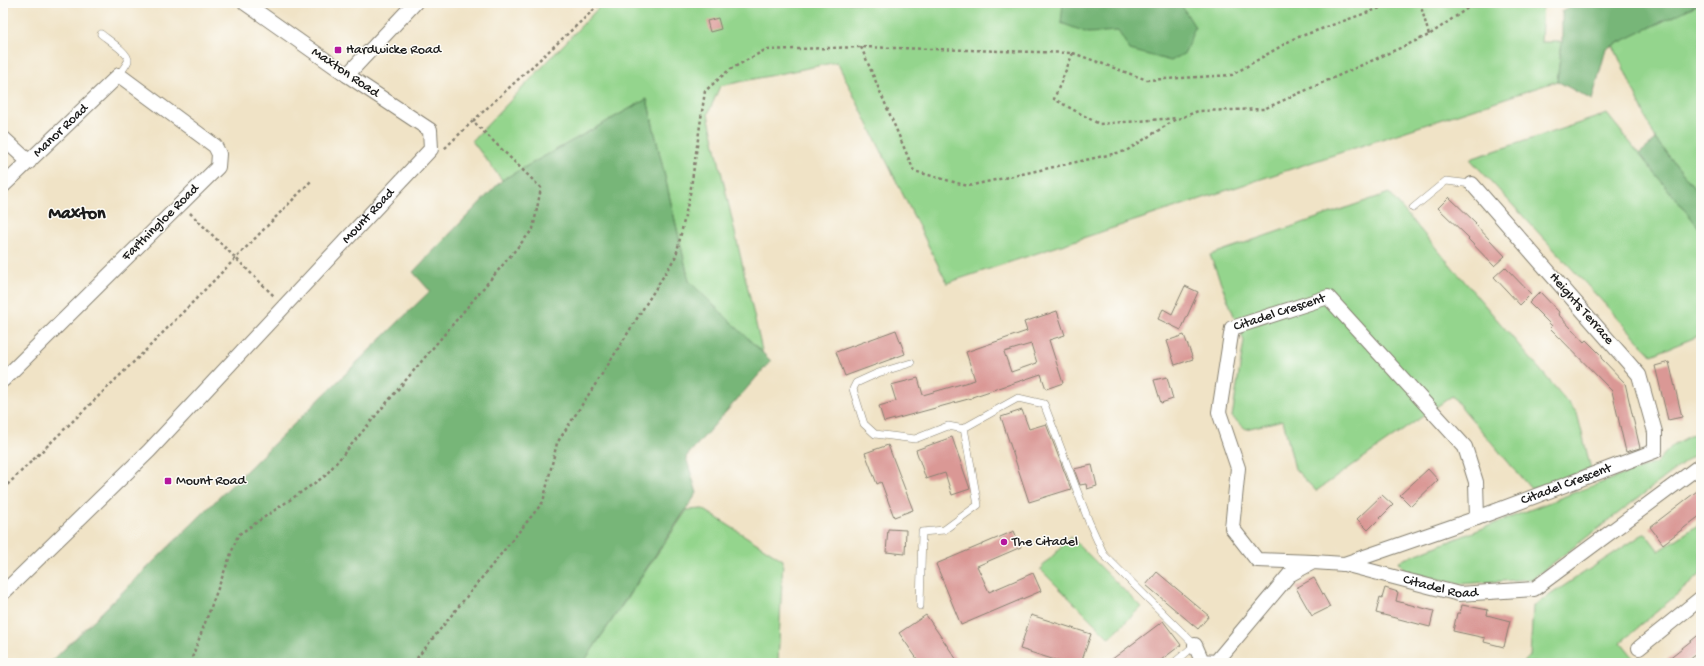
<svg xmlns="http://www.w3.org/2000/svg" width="1704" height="666" viewBox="0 0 1704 666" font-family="'Gochi Hand',sans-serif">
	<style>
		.green { fill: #94d58d; stroke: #587854 }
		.forest { fill: #77b678; stroke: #4a694a }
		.building { fill: #da9895; fill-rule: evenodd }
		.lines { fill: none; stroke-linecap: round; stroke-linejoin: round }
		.lane-casing { stroke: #868071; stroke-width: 8 }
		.street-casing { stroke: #868071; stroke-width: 16 }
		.path { stroke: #868071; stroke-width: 2.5; stroke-dasharray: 3 3; stroke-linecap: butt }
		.lane { stroke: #fff; stroke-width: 7 }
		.street { stroke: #fff; stroke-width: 14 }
		.poi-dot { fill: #b5179e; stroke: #fdfcf7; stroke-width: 1.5 }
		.labels { text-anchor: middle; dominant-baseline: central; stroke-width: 3; stroke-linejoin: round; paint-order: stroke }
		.poi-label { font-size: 14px; fill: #1c1c1c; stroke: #fdfcf7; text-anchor: start }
		.street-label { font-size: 14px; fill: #1c1c1c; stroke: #fdfcf7 }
		.district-label { font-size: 18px; font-weight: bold; fill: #1c1c1c; stroke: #fdfcf7 }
	</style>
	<rect width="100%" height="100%" fill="#fdfcf7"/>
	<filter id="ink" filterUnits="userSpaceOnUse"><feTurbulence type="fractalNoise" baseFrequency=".025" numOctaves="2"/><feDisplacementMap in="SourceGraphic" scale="8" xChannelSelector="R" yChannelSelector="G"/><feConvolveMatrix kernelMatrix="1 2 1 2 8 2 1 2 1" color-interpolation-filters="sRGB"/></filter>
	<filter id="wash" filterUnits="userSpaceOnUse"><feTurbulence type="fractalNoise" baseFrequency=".012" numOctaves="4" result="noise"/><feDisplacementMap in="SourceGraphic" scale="16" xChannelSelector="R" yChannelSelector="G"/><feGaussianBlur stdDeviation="0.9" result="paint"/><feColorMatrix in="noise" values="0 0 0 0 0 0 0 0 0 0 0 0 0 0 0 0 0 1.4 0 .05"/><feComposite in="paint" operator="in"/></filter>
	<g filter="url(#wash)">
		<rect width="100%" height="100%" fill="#f0e3c6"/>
		<g class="green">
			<path d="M603 3H1543L1541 42H1562L1557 81 947 283 837 62 720 86 708 114 766 368 689 281 647 99 502 180 472 141Z"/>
			<path d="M1701 3V196L1656 140 1613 45Z"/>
			<path d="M1607 114 1701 230V335L1652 355 1470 159Z"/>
			<path d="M1389 193 1577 413 1591 469 1531 489 1452 396 1316 491 1295 469 1283 420 1246 429 1232 417 1244 341 1210 255Z"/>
			<path d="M1701 430V450L1532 579 1460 584 1405 571 1399 561 1573 493 1656 463 1673 445Z"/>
			<path d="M703 509 783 560 778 663H627L624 660 618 663H583L687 510Z"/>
			<path d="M1701 523V574L1621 642 1638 663H1523L1530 656 1533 606 1645 533 1659 551Z"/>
			<path d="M1071 537 1141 607 1109 638 1040 569Z"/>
		</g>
		<g class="forest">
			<path d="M1063 3H1180L1195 27 1185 53 1171 61 1130 50 1118 31 1088 33 1061 23Z"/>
			<path d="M1577 3H1700L1606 49 1592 100 1557 81 1562 42V11Z"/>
			<path d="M647 99 689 281 771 361 686 457 697 493 583 663H50L430 291 413 272 502 180Z"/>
			<path d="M1656 140 1701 196V230L1639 154Z"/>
		</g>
		<g id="blocks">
			<g class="building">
				<path d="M718 18 721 29 710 32 707 21Z"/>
				<path d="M1449 197 1476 223 1475 224 1505 256 1494 266 1468 239 1469 238 1438 208Z"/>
				<path d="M1505 267 1531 294 1520 305 1494 277Z"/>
				<path d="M1185 286 1198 292 1181 330 1158 319 1163 309 1172 314Z"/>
				<path d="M1540 292 1559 312 1558 314 1584 342 1586 340 1602 356 1601 358 1625 383 1640 448 1626 452 1612 391 1550 328 1552 326 1529 303Z"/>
				<path d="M1057 311 1065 335 1049 340 1063 383 1046 389 1041 374 972 397V398L884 422 879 406 896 401 891 385 918 378 923 395 975 380 966 352 1027 331 1024 322ZM1031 344 1037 363 1011 372 1004 352Z"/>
				<path d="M896 330 905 354 845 376 836 352Z"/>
				<path d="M1184 335 1193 359 1175 365 1167 341Z"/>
				<path d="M1669 362 1682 417 1668 420 1655 366Z"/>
				<path d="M1167 377 1173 399 1161 403 1154 380Z"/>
				<path d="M1022 410 1029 429 1046 424 1071 489 1029 502 1001 417Z"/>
				<path d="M952 437 970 489 952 495 945 473 926 479 916 450Z"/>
				<path d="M888 445 913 510 894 517 881 482 877 484 865 453Z"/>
				<path d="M1092 465 1097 486 1087 489 1086 484 1080 485 1074 469Z"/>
				<path d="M1428 469 1438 480 1411 506 1400 495Z"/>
				<path d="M1701 488V515L1663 544 1650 527Z"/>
				<path d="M1382 495 1393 505 1368 530 1357 519Z"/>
				<path d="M888 529 906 530 905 554 886 552Z"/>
				<path d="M1014 531 1021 547 977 566 989 592 1033 573 1041 591 961 625 936 564Z"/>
				<path d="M1157 572 1209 616 1198 629 1146 585Z"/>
				<path d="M1314 578 1330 607 1312 616 1296 588Z"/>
				<path d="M1385 588 1398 592 1396 601 1434 611 1430 627 1376 613 1380 597 1382 598Z"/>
				<path d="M1462 605 1488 610 1487 615 1510 621 1504 647 1484 642 1485 638 1453 631 1457 613H1460Z"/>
				<path d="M926 615 959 663H920L899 633Z"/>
				<path d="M1031 615 1091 634 1081 663H1065L1020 649Z"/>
				<path d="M1163 621 1181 645 1157 663H1107Z"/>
				<path d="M1701 633V651L1685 663H1663Z"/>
			</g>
		</g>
	</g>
	<g filter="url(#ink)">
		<use href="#blocks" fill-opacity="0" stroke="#868071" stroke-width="1"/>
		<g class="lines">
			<defs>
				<g id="lane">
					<path d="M101 34C107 39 130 54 128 61 126 66 121 71 119 75"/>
					<path d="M1413 208 1446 181 1472 184"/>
					<path d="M911 363 878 373 856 383 853 389 864 424 875 434 915 439 948 426 964 429"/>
					<path d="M920 606 922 532 944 530 978 505 964 428 1018 398 1044 404 1089 522 1104 555 1195 645 1174 663"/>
				</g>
				<g id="street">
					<path d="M347 75 415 3"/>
					<path d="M3 138 29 162"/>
					<path id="s1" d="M3 186 119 75 215 146 219 154 218 167 3 380"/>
					<path id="s2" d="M1313 562 1257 560 1232 528 1238 468 1219 412 1232 328 1328 297 1465 447 1476 482 1477 518"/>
					<path id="s3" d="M1344 564 1477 518 1655 451V432L1639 375 1472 184"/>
					<path id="s4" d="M3 593 149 451 431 149 430 130 347 75 245 3"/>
					<path id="s5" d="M1195 645 1202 661 1216 662 1289 575 1313 562 1344 564 1459 594 1534 589 1701 465"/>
					<path d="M1639 648 1701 598"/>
				</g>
			</defs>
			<use href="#lane" class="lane-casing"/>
			<use href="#street" class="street-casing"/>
			<g class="path">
				<path d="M1420 3 1429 35"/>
				<path d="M861 47 914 171 968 186 1126 151 1173 121 1198 111 1264 109 1429 35 1475 3"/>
				<path d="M1073 53 1054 99 1099 124 1177 118"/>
				<path d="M473 121 601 3"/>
				<path d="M190 213 275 297"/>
				<path d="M3 489 146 350 312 180"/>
				<path d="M190 663 238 535 325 476 533 229 541 188 473 121 444 149"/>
				<path d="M413 663 543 502 557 443 606 368 676 256 690 194 705 91 729 70 765 50 861 47 1073 53 1147 80 1232 75 1293 39 1394 3"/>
			</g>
			<use href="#lane" class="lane"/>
			<use href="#street" class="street"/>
		</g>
	</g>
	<g class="poi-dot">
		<rect x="334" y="46" width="8" height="8" rx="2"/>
		<rect x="164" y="477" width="8" height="8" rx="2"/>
		<circle cx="1004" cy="542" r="4"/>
	</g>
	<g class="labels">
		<g class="poi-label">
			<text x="346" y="50">Hardwicke Road</text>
			<text x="176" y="481">Mount Road</text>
			<text x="1012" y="542">The Citadel</text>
		</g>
		<g class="street-label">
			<text transform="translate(345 73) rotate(34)">Maxton Road</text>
			<text stroke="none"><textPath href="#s1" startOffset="80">Manor Road</textPath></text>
			<text stroke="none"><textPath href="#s4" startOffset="525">Mount Road</textPath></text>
			<text transform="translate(161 223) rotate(-45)">Farthingloe Road</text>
			<text transform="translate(1581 309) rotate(49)">Heights Terrace</text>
			<text stroke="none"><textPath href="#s2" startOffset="351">Citadel Crescent</textPath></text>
			<text stroke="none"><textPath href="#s3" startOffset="236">Citadel Crescent</textPath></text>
			<text stroke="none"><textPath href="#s5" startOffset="303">Citadel Road</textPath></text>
		</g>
		<g class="district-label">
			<text x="77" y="214">Maxton</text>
		</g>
	</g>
	<rect width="1704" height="666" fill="none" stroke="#fdfcf7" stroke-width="16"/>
</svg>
